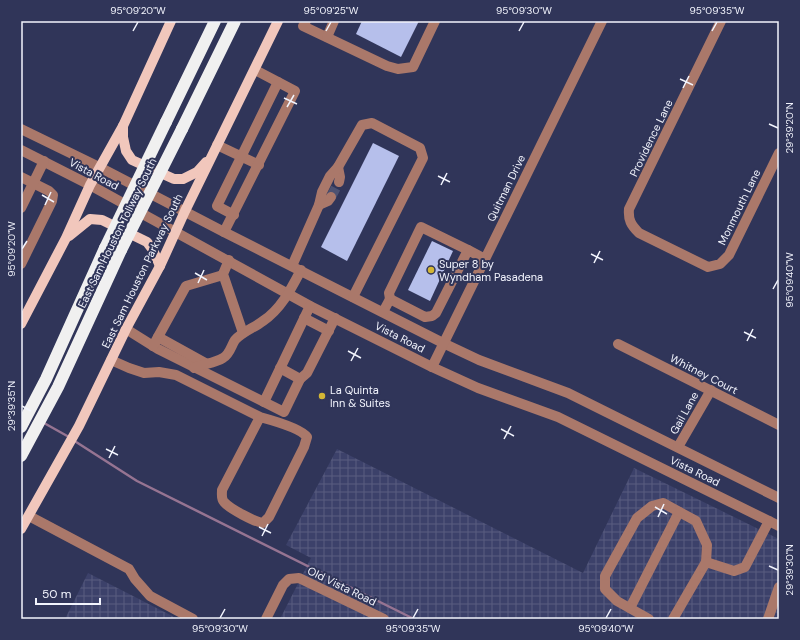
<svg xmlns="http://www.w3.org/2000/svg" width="800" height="640" viewBox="0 0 800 640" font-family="'DM Sans',sans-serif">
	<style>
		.industrial { fill: url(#industrial-grid) }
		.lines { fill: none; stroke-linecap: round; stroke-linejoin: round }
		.stream { stroke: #967492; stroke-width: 2.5 }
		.building { fill: #b6bfeb }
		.minor-tunnel { stroke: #4d5272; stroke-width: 10; stroke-dasharray: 10 5; stroke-linecap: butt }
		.minor { stroke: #aa786a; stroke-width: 10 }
		.major { stroke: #f1c7bc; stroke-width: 10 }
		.highway { stroke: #f0f0f0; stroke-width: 12 }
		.highway-bridge { stroke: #f0f0f0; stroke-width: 12 }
		.ticks { fill: none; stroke: #f2f4fd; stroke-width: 1.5 }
		.poi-dot { fill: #d3b635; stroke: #303559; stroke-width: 1.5 }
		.labels { text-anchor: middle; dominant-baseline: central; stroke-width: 4; stroke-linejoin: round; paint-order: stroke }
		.street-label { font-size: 11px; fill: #f2f4fd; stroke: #303559 }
		.poi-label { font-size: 11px; fill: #f2f4fd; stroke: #303559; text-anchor: start }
		.neatline { fill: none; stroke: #f2f4fd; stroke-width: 1.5 }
		.ticks-label { font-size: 10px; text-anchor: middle; fill: #f2f4fd }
	</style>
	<defs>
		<pattern id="industrial-grid" width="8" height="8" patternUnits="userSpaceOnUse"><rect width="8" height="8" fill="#3c416a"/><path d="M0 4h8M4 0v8" fill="none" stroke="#595d80"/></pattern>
	</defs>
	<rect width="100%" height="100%" fill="#303559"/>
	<g class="industrial">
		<path d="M337 449 583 573 634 468 779 539V619H280L311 558 286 545Z"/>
		<path d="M88 573 178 619H65Z"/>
	</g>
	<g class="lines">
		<g class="stream">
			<path d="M44 423 69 437"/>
			<path d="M73 440 137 481 414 619"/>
		</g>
	</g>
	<g class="building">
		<path d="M362 21H419L401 57 356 34Z"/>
		<path d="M373 143 399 156 347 261 321 247Z"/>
		<path d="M432 241 453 251 430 301 408 290Z"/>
	</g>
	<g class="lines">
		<path class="minor-tunnel" d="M331 197 339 182"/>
		<g class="minor">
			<path d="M306 21 303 26 387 66 398 69 413 67 435 21"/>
			<path d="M721 21 629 209C628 220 631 225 639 233L708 267 720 264 729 255 779 153"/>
			<path d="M327 37 334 21"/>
			<path d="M21 129 99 167 224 232 443 343 479 360 568 393 779 498"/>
			<path d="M217 145 259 165"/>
			<path d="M21 150 90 185 310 306 432 367 478 388 558 417 779 526"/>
			<path d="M338 167 340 177 339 182"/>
			<path d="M21 177 49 191 53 195 52 201 21 264"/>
			<path d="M319 205 328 201 331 197"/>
			<path d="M21 208 44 161"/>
			<path d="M234 215 217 206 278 82"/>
			<path d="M224 232 295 91 255 70"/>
			<path d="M229 260 223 274 243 333"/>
			<path d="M292 266 319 205 322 192 330 176 338 167 362 125 372 123 420 148 423 158 353 297"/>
			<path d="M390 299 389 293 421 227 468 250"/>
			<path d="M383 312 390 299 425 317 432 316 436 313 468 250 485 259"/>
			<path d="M304 318 329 331"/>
			<path d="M126 329 158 349 284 412 300 379 307 373 335 318"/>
			<path d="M158 337 205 363"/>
			<path d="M618 344 779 425"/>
			<path d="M153 346 186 286 223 275"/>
			<path d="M111 360 129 368 144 373 159 372 176 375 260 417 222 490C222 495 221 499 224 502 230 509 255 522 263 523L269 517 304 447 307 437C301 428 271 420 260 417"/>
			<path d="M432 367 602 21"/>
			<path d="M194 368C203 364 215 363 223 358 230 354 231 346 235 340 243 331 254 328 263 321 281 309 291 289 301 270"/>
			<path d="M280 368 300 379"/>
			<path d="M264 402 310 306"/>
			<path d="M678 447 711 390"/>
			<path d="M29 516 129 569 135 579 150 596 193 619"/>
			<path d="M630 608 679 512"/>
			<path d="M266 619 283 585 289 579 299 578 384 619"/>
			<path d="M649 619 617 601 605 589V576L637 518 652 506 663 503 696 521 707 545 706 562"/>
			<path d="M673 619 706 562 734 571 745 567 769 521"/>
			<path d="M768 619 779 587"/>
		</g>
		<g class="major">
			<path d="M123 126V137L126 151 132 160 174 179H183L197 172 206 162"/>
			<path d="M69 236 90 219 102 220 147 242 153 250 160 266"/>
			<path d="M21 324 66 238 90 185 123 126 171 21"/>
			<path d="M21 529 79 426 126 329 160 266 185 211 278 21"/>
		</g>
		<g class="highway">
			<path d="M166 122 215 21"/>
			<path d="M182 129 235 21"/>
			<path d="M21 427 46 379 105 248"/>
			<path d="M21 456 58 387 121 250"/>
		</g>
		<g class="highway-bridge">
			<path d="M105 248 166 122"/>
			<path d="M121 250 182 129"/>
		</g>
	</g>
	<path class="ticks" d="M133 31 138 22M326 31 331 22M519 31 524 22M712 31 717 22M680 79 693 85M683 88 689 76M284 98 297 104M287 107 294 95M769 124 778 128M438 176 450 182M441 185 447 173M42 195 54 202M45 205 51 192M22 249 27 241M591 254 603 260M594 263 600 251M195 273 207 280M198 283 204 270M773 289 778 280M744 332 756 338M747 341 753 329M348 351 361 358M351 361 358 348M22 406 31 411M501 429 514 436M504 439 511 426M106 449 118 455M109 458 115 446M655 507 667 514M658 517 664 504M259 527 271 533M262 536 268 524M769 566 778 570M220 618 225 609M413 618 418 609M606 618 611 609"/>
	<g class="poi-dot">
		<circle cx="431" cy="270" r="4"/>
		<circle cx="322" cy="396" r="4"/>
	</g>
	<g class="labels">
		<g class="street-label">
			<text transform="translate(651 138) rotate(-64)">Providence Lane</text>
			<text transform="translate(94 174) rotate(28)">Vista Road</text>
			<text transform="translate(506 188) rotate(-64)">Quitman Drive</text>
			<text transform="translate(739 207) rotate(-64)">Monmouth Lane</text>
			<text transform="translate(117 233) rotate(-64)">East Sam Houston Tollway South</text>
			<text transform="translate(142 271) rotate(-64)">East Sam Houston Parkway South</text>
			<text transform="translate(400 337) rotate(27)">Vista Road</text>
			<text transform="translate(704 374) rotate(27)">Whitney Court</text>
			<text transform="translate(684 413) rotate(-61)">Gail Lane</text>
			<text transform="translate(695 471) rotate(26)">Vista Road</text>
			<text transform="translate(342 586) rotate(26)">Old Vista Road</text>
		</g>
		<g class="poi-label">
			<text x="439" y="264">Super 8 by<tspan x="439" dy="13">Wyndham Pasadena</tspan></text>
			<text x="330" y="390">La Quinta<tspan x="330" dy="13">Inn &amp; Suites</tspan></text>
		</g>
	</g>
	<rect width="800" height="640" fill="none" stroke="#303559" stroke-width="44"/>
	<path d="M36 598v6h64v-6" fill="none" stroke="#f2f4fd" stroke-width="2"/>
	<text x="42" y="598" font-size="12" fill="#f2f4fd" stroke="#303559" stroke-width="3" paint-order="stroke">50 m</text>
	<rect x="22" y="22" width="756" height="596" class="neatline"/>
	<g class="ticks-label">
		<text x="138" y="14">95°09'20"W</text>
		<text x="331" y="14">95°09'25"W</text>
		<text x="524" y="14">95°09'30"W</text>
		<text x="717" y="14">95°09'35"W</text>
		<text transform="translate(789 128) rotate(-90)" y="4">29°39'20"N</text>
		<text transform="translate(11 249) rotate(-90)" y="4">95°09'20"W</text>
		<text transform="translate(789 280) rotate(-90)" y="4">95°09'40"W</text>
		<text transform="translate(11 406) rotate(-90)" y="4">29°39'35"N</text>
		<text transform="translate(789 570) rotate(-90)" y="4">29°39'30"N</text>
		<text x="220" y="632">95°09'30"W</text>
		<text x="413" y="632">95°09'35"W</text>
		<text x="606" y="632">95°09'40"W</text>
	</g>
</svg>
